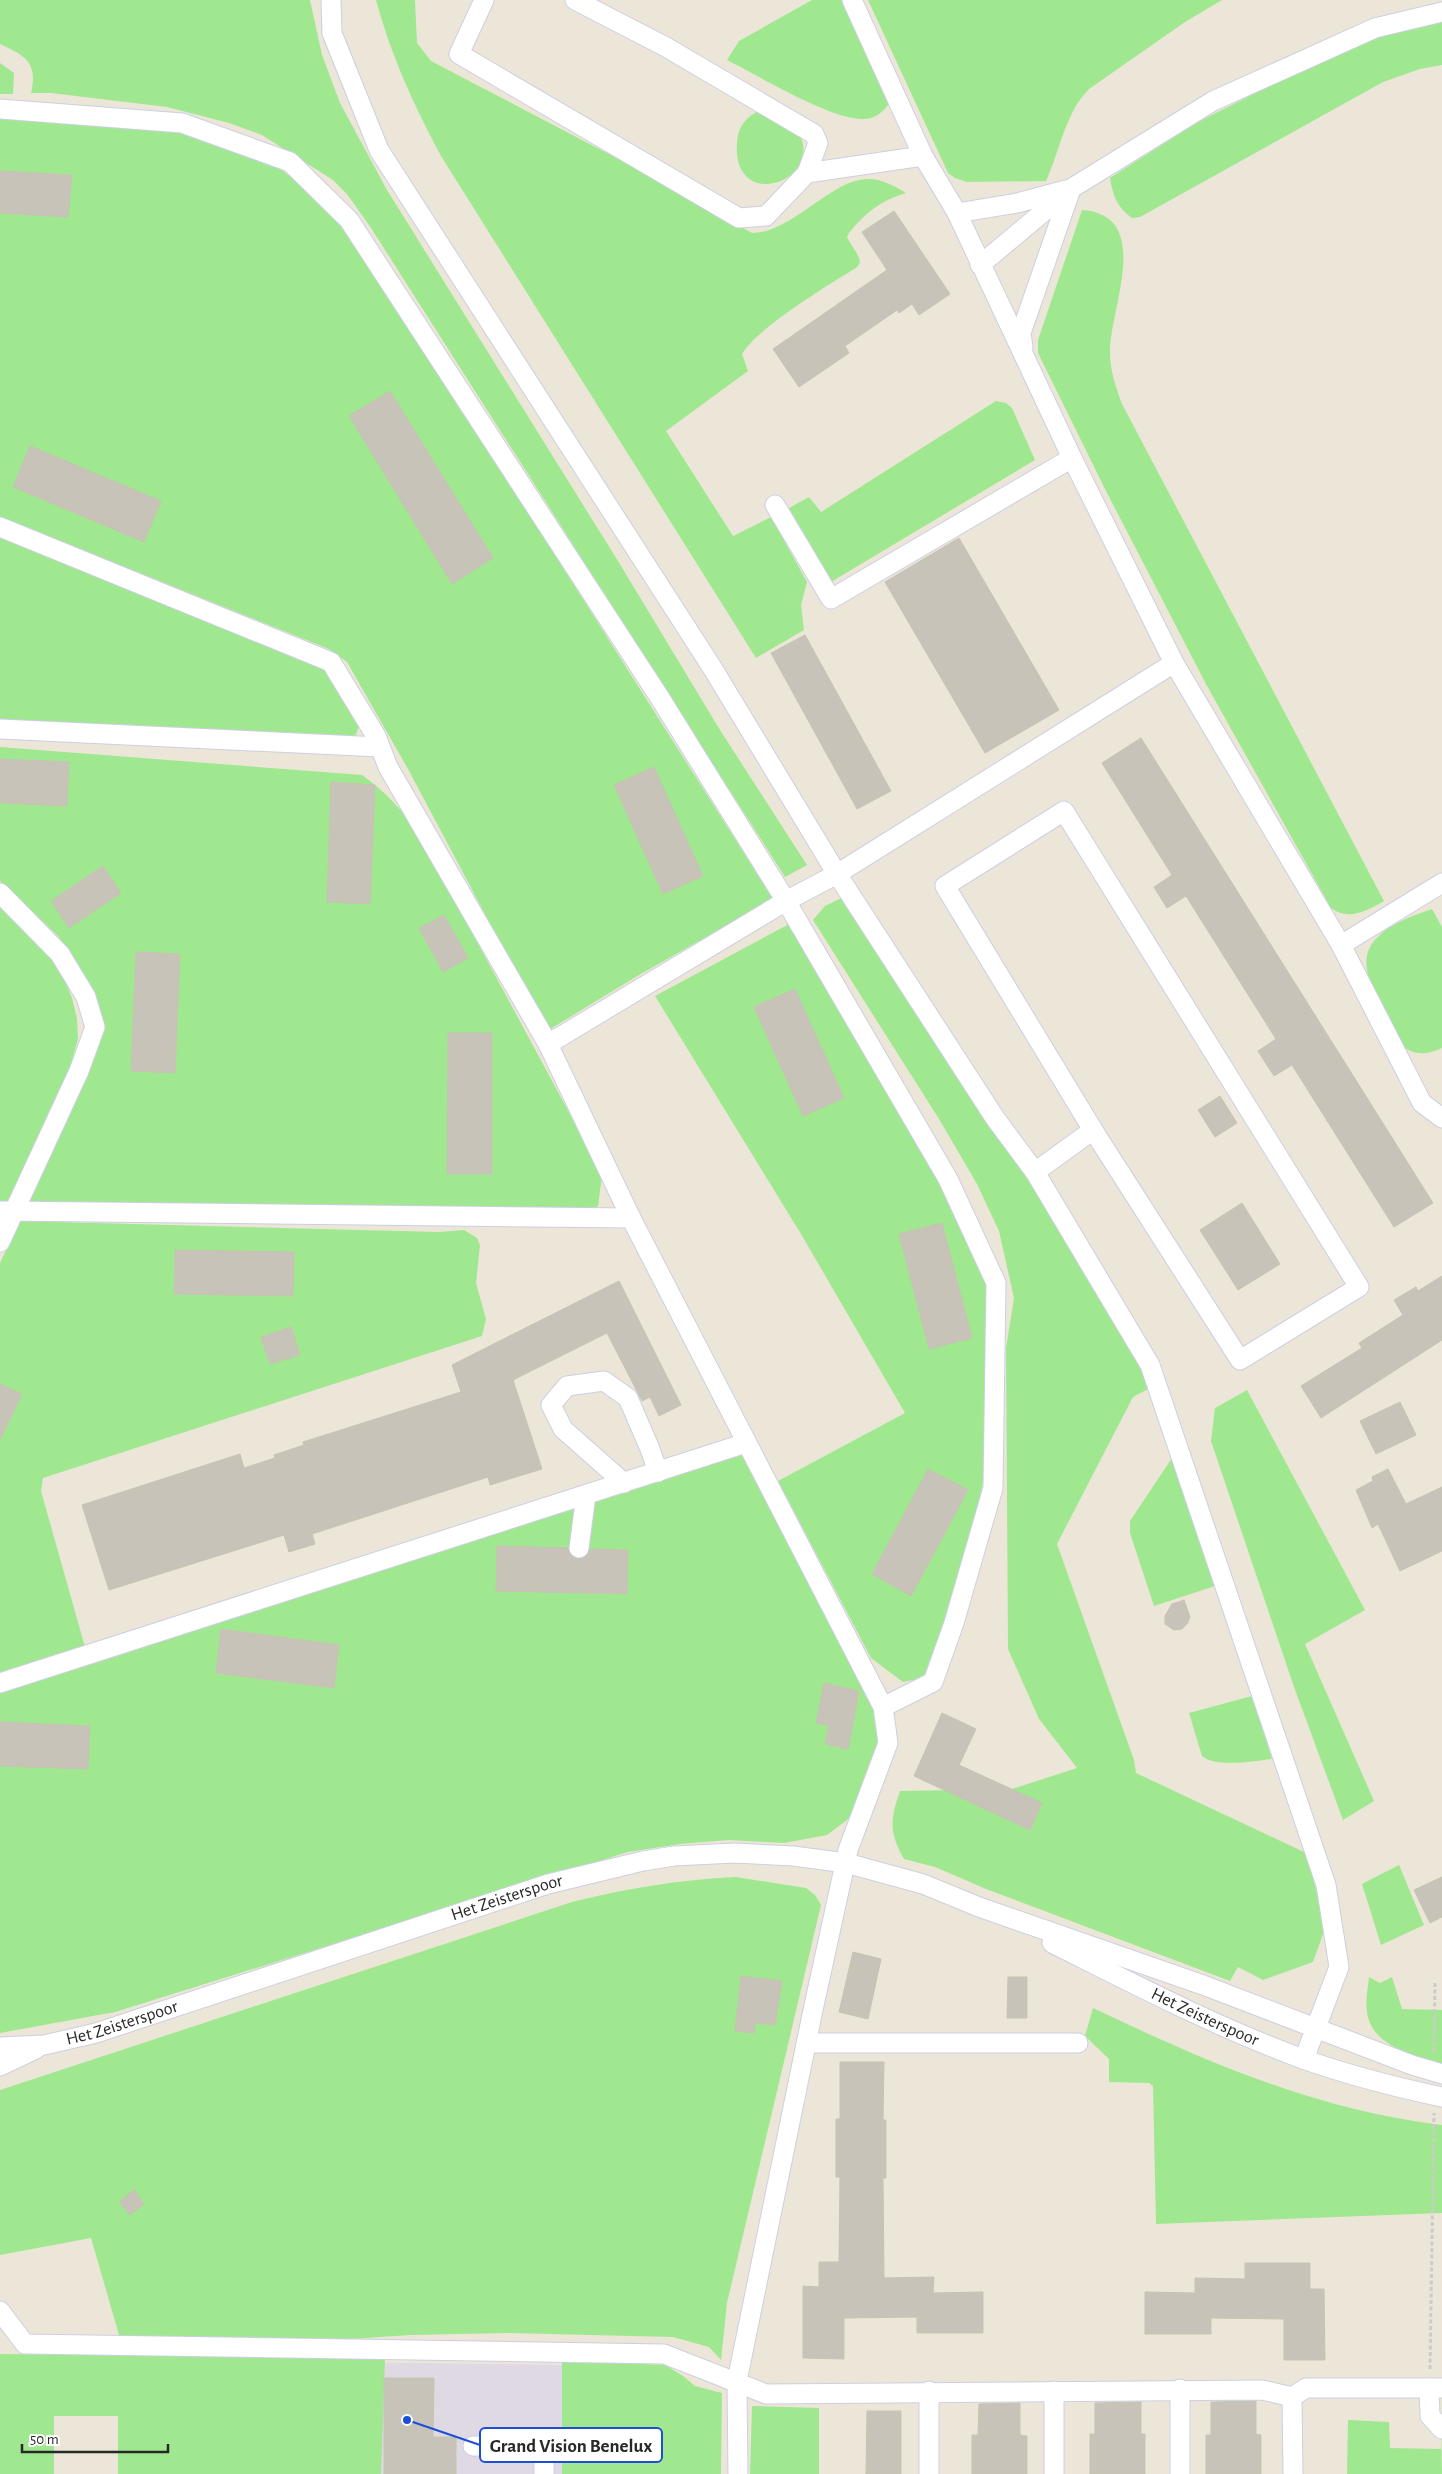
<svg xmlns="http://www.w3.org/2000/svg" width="1442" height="2474" viewBox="0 0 1442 2474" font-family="'Alegreya Sans',sans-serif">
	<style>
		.industrial { fill: #ded9e3 }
		.green { fill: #a0e88f }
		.building { fill: #c7c3b8; stroke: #c7c3b2 }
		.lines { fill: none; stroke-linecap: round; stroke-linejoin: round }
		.minor-casing { stroke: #cdcee3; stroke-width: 21 }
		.path { stroke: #cbcbcb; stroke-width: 3; stroke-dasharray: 4 2.5; stroke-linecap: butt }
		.minor { stroke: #fff; stroke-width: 19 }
		.labels { text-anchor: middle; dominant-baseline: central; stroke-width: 4; stroke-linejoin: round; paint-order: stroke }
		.street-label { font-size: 18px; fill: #282828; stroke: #fff }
		.leader { fill: none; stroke: #1d4ed8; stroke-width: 2 }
		.callout-dot { fill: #1d4ed8; stroke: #fff; stroke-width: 2 }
		.callout { fill: #fff; stroke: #1d4ed8; stroke-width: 2 }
		.callout-label { font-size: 19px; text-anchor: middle; font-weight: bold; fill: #282828 }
	</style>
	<rect width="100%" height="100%" fill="#ece6d8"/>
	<path class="industrial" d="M247 2361 568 2365 567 2474H246Z"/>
	<g class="green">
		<path d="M0 0H310L322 55 340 103 387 190 618 561 720 730 807 865 785 877 371 228 347 194 333 180 262 135 229 123 167 107 51 93H31C38 63 26 56 0 44Z"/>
		<path d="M376 0H415L417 43 431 61 643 172 752 233C792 233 830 180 867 179 880 178 895 186 906 193 881 200 865 213 849 233L847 237C851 246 859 253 860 263L856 268C828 285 757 328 742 354L748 371 666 431 733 536 771 517 807 582 801 605 804 630 756 658 441 156C413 103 392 58 376 0Z"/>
		<path d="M812 0H844L889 103C884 112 874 119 864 119 831 120 759 76 727 60L739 41Z"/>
		<path d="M868 0H1222L1185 22 1089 89C1065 113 1060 151 1046 181L967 182 955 178 948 173Z"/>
		<path d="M1442 16V65L1420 69 1383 82 1140 217 1132 218C1117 207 1113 196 1110 178L1196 123 1355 43Z"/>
		<path d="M0 63 14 73 13 94H0Z"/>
		<path d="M761 110C771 116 786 120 795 128 800 131 802 140 803 145 810 186 732 208 737 142 738 127 746 116 761 110Z"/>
		<path d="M0 117 159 128 209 137 275 165 300 184 356 241 773 899 639 975 547 1031 408 769 347 662 329 649 0 517Z"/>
		<path d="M1082 210C1155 215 1109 310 1110 353 1110 371 1116 387 1122 404L1384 901C1367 911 1348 921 1331 908L1206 684 1105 489 1038 353V340Z"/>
		<path d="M996 401 1006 403 1012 408 1035 460 831 582 789 508 809 497 821 512Z"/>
		<path d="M0 536 320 665 336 676 361 722 349 751 0 728Z"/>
		<path d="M0 747 362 775C386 792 402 810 419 834L579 1131 602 1176 598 1206 580 1215 28 1203 82 1087 90 1063 80 970 58 936 0 881Z"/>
		<path d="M850 894 1131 1334 1150 1388 1133 1397 1057 1544 1134 1760 1136 1773 1306 1853 1326 1926 1313 1962 1263 1980 1238 1967 1230 1981 986 1889 935 1867 904 1859C889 1832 890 1820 900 1791L1012 1789 1077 1768 1039 1719 1008 1649 1006 1348 1014 1298 999 1231 977 1184 939 1119 813 920 825 906Z"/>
		<path d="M0 905 44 948 64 978 72 998 77 1019 78 1039 66 1081 9 1203H0Z"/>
		<path d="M1432 909 1442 927V1048C1429 1054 1417 1056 1405 1048 1367 979 1331 942 1432 909Z"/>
		<path d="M789 924 920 1135 978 1251 990 1301 993 1394 983 1481 972 1540 957 1590 923 1678 903 1682 871 1658 778 1481 905 1413 801 1234 655 996Z"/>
		<path d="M20 1221 439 1232 464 1230 477 1238 480 1245 476 1283 486 1319 482 1336 43 1478 41 1491 85 1647 0 1675V1263Z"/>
		<path d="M1247 1390 1365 1610 1305 1644 1374 1801 1343 1820 1294 1687 1211 1441 1215 1408Z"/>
		<path d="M744 1454 874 1706 881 1759 861 1803 847 1820 827 1835 784 1843 729 1840 680 1844 628 1852 115 2012 0 2033V1693Z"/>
		<path d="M1172 1458 1215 1586 1154 1606 1130 1533V1521Z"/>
		<path d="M1252 1696 1272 1759C1255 1761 1216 1768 1202 1756L1189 1713Z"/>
		<path d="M1399 1865 1424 1925 1381 1945 1362 1884Z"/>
		<path d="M736 1877 806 1888 815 1895 821 1905 727 2303 721 2360 709 2347 673 2337 507 2333 410 2335 309 2342H121L91 2238 0 2255V2090L572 1902C629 1888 677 1880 736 1877Z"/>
		<path d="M1369 1977 1380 1983 1392 1977 1402 2009 1442 2010V2064C1415 2056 1371 2046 1367 2012 1365 2001 1368 1988 1369 1977Z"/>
		<path d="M1093 2008C1204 2061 1319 2111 1442 2125V2213L1156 2224 1153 2086 1149 2083 1109 2082V2059L1085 2036Z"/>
		<path d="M0 2354 385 2358 381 2474H118V2416H54V2474H0Z"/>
		<path d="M562 2360 665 2365 683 2376 695 2386 722 2393 721 2474H562Z"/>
		<path d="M1440 2387 1442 2474H1347L1348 2420 1389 2422 1390 2448 1441 2449Z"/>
		<path d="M752 2406 819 2408V2474H750Z"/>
	</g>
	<g class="building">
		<path d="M0 171 72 175 68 217 0 213Z"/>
		<path d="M894 211 950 294 919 315 912 304 899 313 897 310 845 346 849 353 799 387 773 349 887 270 862 232Z"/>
		<path d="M390 391 493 558 452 584 349 416Z"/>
		<path d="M30 446 161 501 144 542 13 487Z"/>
		<path d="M959 538 1059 710 985 753 885 582Z"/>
		<path d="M805 635 891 791 857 809 771 653Z"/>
		<path d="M1141 738 1433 1203 1394 1227 1292 1065 1274 1076 1258 1051 1276 1039 1186 896 1167 908 1154 887 1172 875 1102 763Z"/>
		<path d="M0 759 69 762 67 806 0 803Z"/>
		<path d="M654 767 703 876 663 894 614 785Z"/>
		<path d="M331 782 375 785 370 904 327 902Z"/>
		<path d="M103 866 121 893 69 928 51 901Z"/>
		<path d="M444 915 468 958 443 972 419 928Z"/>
		<path d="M136 952 180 954 175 1073 131 1071Z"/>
		<path d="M795 989 844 1098 803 1116 754 1007Z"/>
		<path d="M448 1033H492V1174H447Z"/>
		<path d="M1220 1096 1237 1123 1215 1137 1198 1110Z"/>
		<path d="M1242 1203 1280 1264 1238 1290 1200 1230Z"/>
		<path d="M942 1223 972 1338 929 1349 899 1234Z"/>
		<path d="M175 1250 294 1252 293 1296 174 1294Z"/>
		<path d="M1442 1276V1340L1321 1418 1301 1386 1362 1348 1359 1343 1403 1315 1394 1300 1416 1287 1418 1291Z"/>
		<path d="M619 1281 681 1405 659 1416 650 1397 642 1401 607 1333 513 1380 542 1469 490 1485 488 1477 312 1534 315 1544 289 1552 284 1535 109 1590 82 1505 240 1454 244 1468 275 1458 274 1455 304 1445 303 1442 461 1392 452 1365Z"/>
		<path d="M291 1327 300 1355 270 1364 261 1337Z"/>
		<path d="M0 1384 22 1394 0 1440Z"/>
		<path d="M1400 1402 1416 1435 1376 1454 1360 1421Z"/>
		<path d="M928 1469 968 1490 911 1596 872 1574Z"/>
		<path d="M1388 1469 1406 1504 1442 1487V1551L1400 1571 1378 1524 1372 1528 1356 1490 1373 1481 1372 1477Z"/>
		<path d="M497 1546 568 1548 572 1557 578 1559 588 1555 590 1549 628 1550 627 1594 496 1591Z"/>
		<path d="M1184 1600 1190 1617 1187 1624 1182 1629 1174 1630 1165 1624V1616L1172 1604Z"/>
		<path d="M221 1629 339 1645 334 1688 216 1673Z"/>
		<path d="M824 1683 859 1691 848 1749 825 1744 829 1726 816 1723Z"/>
		<path d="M942 1713 976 1729 959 1765 1042 1803 1030 1830 914 1776Z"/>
		<path d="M0 1722 90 1726 88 1769 0 1766Z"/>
		<path d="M1442 1877V1917L1430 1923 1414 1890Z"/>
		<path d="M853 1952 881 1959 868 2019 839 2012Z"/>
		<path d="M741 1976 782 1981 775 2025 755 2023 754 2033 735 2031Z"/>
		<path d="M1008 1977H1027V2018H1007Z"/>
		<path d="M840 2062H884L883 2120H886V2178H883L884 2278 934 2277 933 2293 983 2292V2333H917V2317L844 2318V2359L803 2358V2286L819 2287V2262H839L840 2177H836V2119H840Z"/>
		<path d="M134 2190 144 2204 130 2215 119 2202Z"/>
		<path d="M1245 2263H1310V2289H1324L1325 2360H1284V2319L1211 2318V2334H1145V2292L1195 2293V2278L1245 2279Z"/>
		<path d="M384 2378H434L433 2437H456V2474H384Z"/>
		<path d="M1256 2401V2434L1261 2435V2474H1206V2435H1211V2402Z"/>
		<path d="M1141 2402V2434H1145V2474H1090V2434H1095V2403Z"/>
		<path d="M1020 2403V2435L1027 2436V2474H972V2435H978L979 2404Z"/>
		<path d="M867 2411H901V2474H866Z"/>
	</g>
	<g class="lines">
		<defs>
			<g id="minor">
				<path d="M331 0 332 33 379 150 713 669 837 874 995 1118 1035 1172 1150 1365 1326 1885 1339 1967 1304 2059"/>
				<path d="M484 0 459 54 739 218 766 216 807 173 818 143 814 134 666 47 575 0"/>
				<path d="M852 0 923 156 957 213 1072 458 1174 663 1341 945 1422 1103 1442 1118"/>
				<path d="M0 109 182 123 290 162 349 220 660 698 786 901 948 1179 996 1283 993 1488 954 1623 933 1682 883 1707"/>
				<path d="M807 173 923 156"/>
				<path d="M957 213 1017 203 1066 190"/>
				<path d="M980 265 1072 188 1213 101 1375 28 1442 12"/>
				<path d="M1023 348 1021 333 1071 189"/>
				<path d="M775 505 831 599 1072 458"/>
				<path d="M0 527 331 662 376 736 388 767 548 1044 631 1218 883 1707 888 1743 848 1850 813 2010 737 2381 738 2474"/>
				<path d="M0 729 380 747"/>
				<path d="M1064 811 1359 1287 1240 1360 1093 1130 945 886Z"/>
				<path d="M0 893 60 954 86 997 95 1027 79 1071 0 1242"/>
				<path d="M1341 945 1442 883"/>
				<path d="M548 1044 786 901 837 874 1174 663"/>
				<path d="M1035 1172 1093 1130"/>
				<path d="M0 1211 631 1218"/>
				<path d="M624 1483 563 1429 551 1405 567 1386 604 1381 628 1398 650 1449 658 1472"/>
				<path d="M579 1548 586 1495"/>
				<path d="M0 1683 746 1443"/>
				<path id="s1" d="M1052 1943C1134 1984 1216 2027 1303 2059 1348 2075 1395 2087 1442 2097"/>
				<path d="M806 2043H1078"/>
				<path id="s2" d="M0 2047 44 2045 96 2033 548 1884 643 1861 674 1856 735 1853 793 1856 846 1863 923 1884 979 1907 1203 1985 1412 2065 1442 2074"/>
				<path d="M0 2066 36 2049"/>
				<path d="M0 2311 25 2344 664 2354 766 2394 1262 2390 1292 2397 1293 2474"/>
				<path d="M1429 2388 1430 2416 1442 2429"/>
				<path d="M1180 2389V2474"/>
				<path d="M1292 2397 1306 2388H1442"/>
				<path d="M473 2446 544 2447V2474"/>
				<path d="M929 2474V2391"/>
				<path d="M1054 2474V2391"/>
			</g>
		</defs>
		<use href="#minor" class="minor-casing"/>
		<g class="path">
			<path d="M1434 2052 1435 1982"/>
			<path d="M1430 2369 1434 2113"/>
		</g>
		<use href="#minor" class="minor"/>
	</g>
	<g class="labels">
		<g class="street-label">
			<text stroke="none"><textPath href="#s2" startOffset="530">Het Zeisterspoor</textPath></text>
			<text stroke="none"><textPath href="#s1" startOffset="170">Het Zeisterspoor</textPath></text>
			<text stroke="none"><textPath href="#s2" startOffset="125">Het Zeisterspoor</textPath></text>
		</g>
	</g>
	<path class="leader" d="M407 2420L480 2445"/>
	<circle class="callout-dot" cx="407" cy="2420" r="5"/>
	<rect class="callout" x="480" y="2428" width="182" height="34" rx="5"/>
	<g class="callout-label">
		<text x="571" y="2452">Grand Vision Benelux</text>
	</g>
	<path d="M22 2444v8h146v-8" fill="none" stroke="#282828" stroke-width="2.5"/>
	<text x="30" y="2444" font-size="15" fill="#282828" stroke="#ffffff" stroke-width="4" paint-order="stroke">50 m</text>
</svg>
